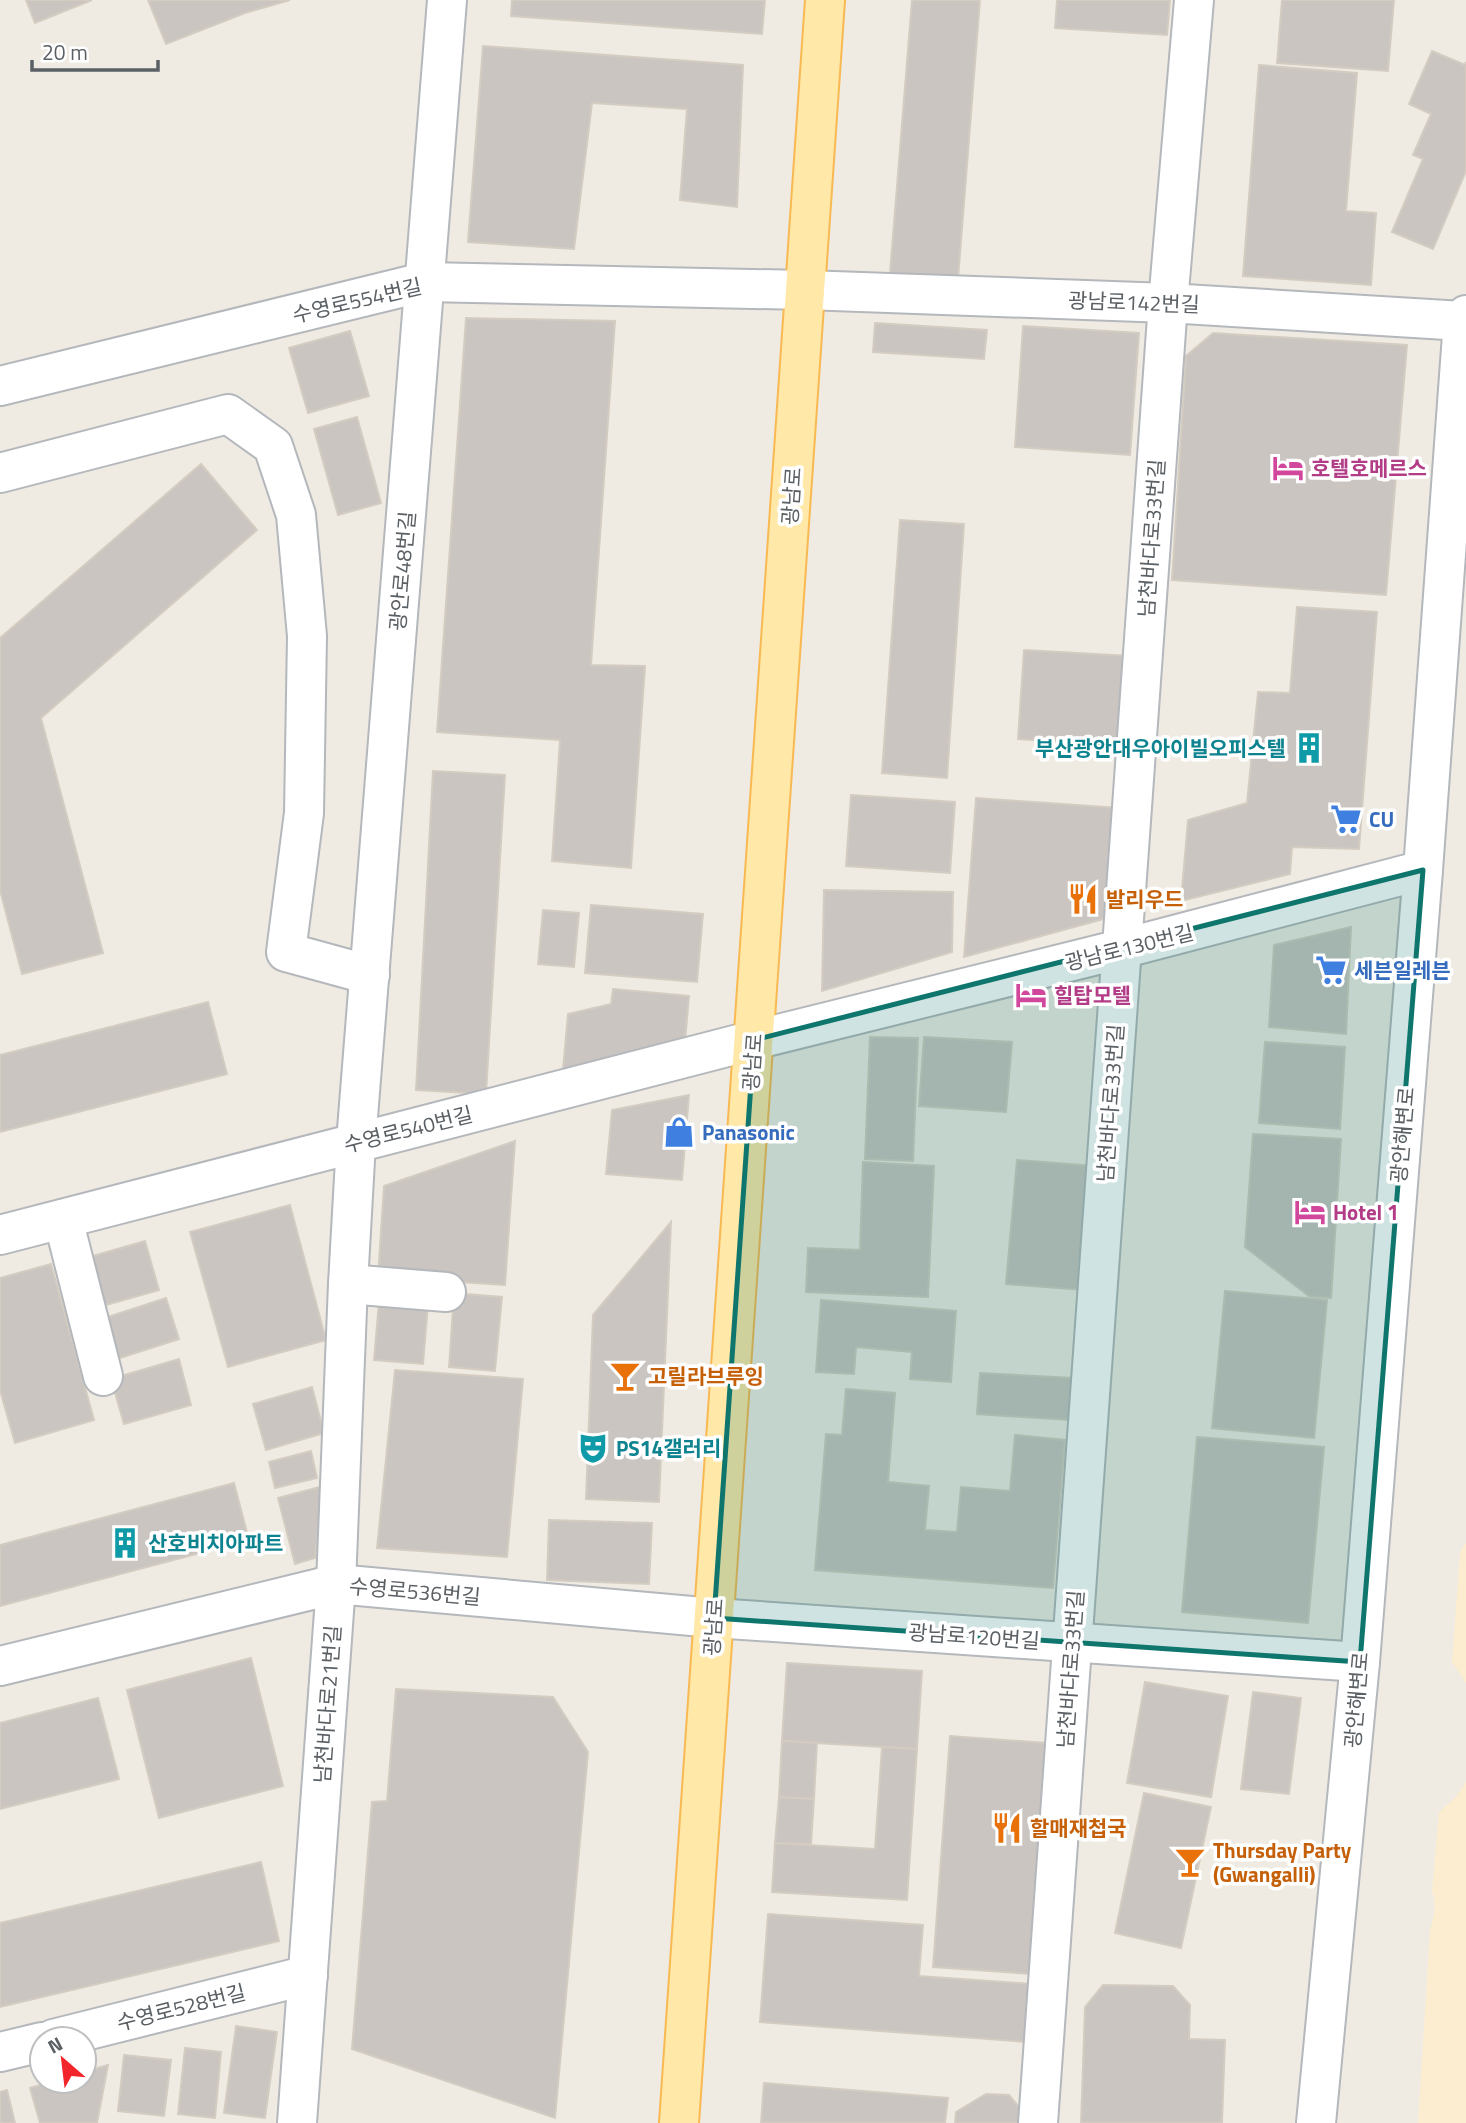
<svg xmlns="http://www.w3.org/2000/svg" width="1466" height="2123" viewBox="0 0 1466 2123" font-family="'Titillium Web','Noto Sans KR',sans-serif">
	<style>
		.sand { fill: #fcedd0 }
		.building { fill: #cac5c0; stroke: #d4ccc1; stroke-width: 2 }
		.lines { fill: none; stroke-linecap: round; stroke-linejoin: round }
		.minor-casing { stroke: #b4b7bb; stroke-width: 42 }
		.major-casing { stroke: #f9b952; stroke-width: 42 }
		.minor { stroke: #fff; stroke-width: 38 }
		.major { stroke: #ffe8a8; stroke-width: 38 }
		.marked { fill: #0f766e; fill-opacity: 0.2; stroke: #0f766e; stroke-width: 5; stroke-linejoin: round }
		.labels { text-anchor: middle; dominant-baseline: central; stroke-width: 7; stroke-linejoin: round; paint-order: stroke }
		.street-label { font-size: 21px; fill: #5b6065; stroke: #fff }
		.hotel-label { font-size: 21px; font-weight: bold; fill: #b23c85; stroke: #fff; text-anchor: start }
		.culture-label { font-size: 21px; font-weight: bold; fill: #0d838f; stroke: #fff; text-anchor: start }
		.shop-label { font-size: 21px; font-weight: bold; fill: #366cbe; stroke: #fff; text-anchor: start }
		.food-label { font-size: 21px; font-weight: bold; fill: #c56008; stroke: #fff; text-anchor: start }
	</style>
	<rect width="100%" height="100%" fill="#efebe3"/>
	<g class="sand">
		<path d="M1466 1543V1683L1452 1662 1460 1552Z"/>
		<path d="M1466 1782V2123H1418L1430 1930C1435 1915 1436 1905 1432 1891L1439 1812 1455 1798Z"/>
	</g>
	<g class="building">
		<path d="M26 0H92L35 23Z"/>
		<path d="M148 0H290L245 13 166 44Z"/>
		<path d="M512 0H765L762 34 511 16Z"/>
		<path d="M912 0H980L958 279 890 273Z"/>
		<path d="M1057 0H1170L1167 35 1055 28Z"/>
		<path d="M1282 0H1394L1388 71 1277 63Z"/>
		<path d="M483 46 743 65 737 207 680 200 687 109 592 103 574 249 468 242Z"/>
		<path d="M1432 51 1465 65 1466 62V171L1433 249 1392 232 1423 159 1413 155 1431 114 1409 104Z"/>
		<path d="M1259 65 1357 73 1346 211 1376 213 1371 285 1243 276Z"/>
		<path d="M466 318 615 321 591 665 645 666 631 868 552 861 560 740 437 732Z"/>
		<path d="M875 323 987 330 984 359 873 352Z"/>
		<path d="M1023 326 1139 333 1130 455 1015 447Z"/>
		<path d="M350 331 369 396 308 413 289 348Z"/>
		<path d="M1213 333 1407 345 1386 595 1172 580 1186 356Z"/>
		<path d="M357 417 381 503 338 515 314 429Z"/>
		<path d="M201 464 257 530 41 718 103 953 22 974 0 890V638Z"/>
		<path d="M900 520 964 524 947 778 882 773Z"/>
		<path d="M1297 607 1377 612 1359 849 1292 847 1290 874 1181 901 1188 820 1247 803 1258 692 1290 693Z"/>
		<path d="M1024 650 1129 656 1123 746 1018 739Z"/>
		<path d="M433 771 505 775 486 1094 416 1090Z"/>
		<path d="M851 795 955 802 950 873 846 866Z"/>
		<path d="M976 798 1118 808 1111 917 964 957Z"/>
		<path d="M824 890 953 892 952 952 822 991Z"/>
		<path d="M591 905 703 914 697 982 585 973Z"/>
		<path d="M543 910 579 913 574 967 538 964Z"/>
		<path d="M1351 927 1346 1034 1269 1027 1274 945Z"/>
		<path d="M613 989 689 996 685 1042 562 1080 568 1014 611 1004Z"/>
		<path d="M208 1002 227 1074 0 1132V1055Z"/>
		<path d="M870 1037 918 1038 913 1161 865 1159Z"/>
		<path d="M924 1037 1012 1042 1006 1112 919 1106Z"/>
		<path d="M1265 1042 1345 1047 1340 1129 1259 1123Z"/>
		<path d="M689 1095 682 1180 606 1174 612 1110Z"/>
		<path d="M1253 1134 1341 1139 1331 1298 1309 1296 1245 1247Z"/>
		<path d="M515 1141 505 1285 378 1277 384 1186Z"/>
		<path d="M1017 1160 1094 1166 1084 1290 1006 1284Z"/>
		<path d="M863 1162 934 1166 928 1297 806 1292 808 1248 860 1250Z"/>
		<path d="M290 1205 326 1340 228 1367 190 1232Z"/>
		<path d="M671 1222 659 1502 586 1499 593 1315Z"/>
		<path d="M145 1241 159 1290 99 1307 86 1258Z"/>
		<path d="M51 1264 94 1420 15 1443 0 1390V1278Z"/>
		<path d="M1225 1291 1327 1300 1314 1438 1212 1428Z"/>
		<path d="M454 1293 502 1297 495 1371 449 1367Z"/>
		<path d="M166 1298 179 1339 117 1359 105 1318Z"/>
		<path d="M821 1300 956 1311 951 1382 910 1379 912 1352 856 1347 854 1374 816 1372Z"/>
		<path d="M379 1301 428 1305 423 1364 374 1360Z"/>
		<path d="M179 1359 191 1405 124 1424 111 1379Z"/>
		<path d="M395 1370 523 1379 507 1557 377 1548Z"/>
		<path d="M980 1373 1073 1378 1070 1420 977 1414Z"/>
		<path d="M312 1387 324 1433 266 1450 253 1404Z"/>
		<path d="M846 1389 895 1393 888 1482 929 1486 925 1530 957 1532 961 1487 1010 1491 1015 1435 1065 1440 1053 1588 815 1570 826 1434 842 1435Z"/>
		<path d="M1197 1437 1324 1447 1308 1623 1182 1612Z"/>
		<path d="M311 1451 317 1478 275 1488 269 1462Z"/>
		<path d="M234 1483 249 1540 0 1606V1545Z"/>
		<path d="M323 1486 315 1558 295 1564 278 1498Z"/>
		<path d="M549 1520 652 1523 649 1584 547 1580Z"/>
		<path d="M251 1658 283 1786 159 1818 127 1690Z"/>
		<path d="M787 1663 922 1671 917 1749 782 1741Z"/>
		<path d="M1145 1682 1228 1696 1211 1797 1127 1783Z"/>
		<path d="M396 1689 553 1697 588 1752 555 2118 352 2049 372 1802 387 1801Z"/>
		<path d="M1253 1692 1301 1698 1289 1794 1241 1789Z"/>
		<path d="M98 1698 119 1779 0 1809V1723Z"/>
		<path d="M950 1736 1047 1743 1031 1974 933 1967Z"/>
		<path d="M782 1741 817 1743 814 1799 779 1797Z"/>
		<path d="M882 1747 917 1749 907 1900 772 1892 775 1843 875 1849Z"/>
		<path d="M1144 1793 1211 1807 1181 1948 1115 1933Z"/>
		<path d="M779 1797 814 1799 811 1844 775 1843Z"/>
		<path d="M261 1862 279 1941 0 2007V1923Z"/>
		<path d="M768 1914 923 1925 919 1976 1032 1984 1027 2042 760 2022Z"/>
		<path d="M1103 1985 1173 1986 1190 2005 1189 2039 1225 2040 1222 2123H1081L1085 2007Z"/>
		<path d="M236 2026 277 2032 265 2118 224 2113Z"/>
		<path d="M185 2048 221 2052 215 2118 178 2114Z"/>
		<path d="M124 2055 171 2060 164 2116 118 2111Z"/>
		<path d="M108 2065 97 2123H40L30 2088 54 2081H84V2072Z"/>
		<path d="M764 2083 948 2098 945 2123H761Z"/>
		<path d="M7 2090 15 2123H0V2092Z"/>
		<path d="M986 2094 1009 2095 1030 2120V2123H955L956 2112Z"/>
	</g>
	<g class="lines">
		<defs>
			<g id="minor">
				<path d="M0 386 424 282 805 290 1168 303 1463 321"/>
				<path d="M0 473 228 414 273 446 296 515 307 636 304 813 286 952 370 975"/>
				<path d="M63 1219 103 1376"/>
				<path d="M0 1235 754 1040 1121 949 1423 870"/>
				<path d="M348 1284 446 1292"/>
				<path d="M0 1666 336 1584 714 1618 1360 1662"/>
				<path d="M53 2039 308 1975"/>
				<path d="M0 2052 42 2042"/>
				<path d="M297 2123 336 1584 348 1284 356 1142 447 0"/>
				<path d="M1038 2123 1168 303 1194 0"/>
				<path d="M1316 2123 1360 1662 1423 870 1463 321 1466 315"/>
			</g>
			<path id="major" d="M679 2123 825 0"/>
		</defs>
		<use href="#minor" class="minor-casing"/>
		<use href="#major" class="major-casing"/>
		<use href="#minor" class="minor"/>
		<use href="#major" class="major"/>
	</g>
	<path class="marked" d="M1423 870 1360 1662 714 1618 754 1040Z"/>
	<defs>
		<symbol id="hotel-bare" viewBox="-9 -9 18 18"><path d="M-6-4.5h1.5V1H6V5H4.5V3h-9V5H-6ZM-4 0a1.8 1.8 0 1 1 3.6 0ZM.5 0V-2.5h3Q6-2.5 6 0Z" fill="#d1479c" stroke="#fff" stroke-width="2.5" paint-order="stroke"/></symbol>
		<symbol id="building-bare" viewBox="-9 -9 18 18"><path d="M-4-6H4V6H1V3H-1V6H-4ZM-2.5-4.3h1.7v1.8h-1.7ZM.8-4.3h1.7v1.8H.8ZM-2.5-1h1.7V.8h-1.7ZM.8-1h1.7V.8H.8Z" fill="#0f9aa8" stroke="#fff" stroke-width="2.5" paint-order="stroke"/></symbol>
		<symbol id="supermarket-bare" viewBox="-9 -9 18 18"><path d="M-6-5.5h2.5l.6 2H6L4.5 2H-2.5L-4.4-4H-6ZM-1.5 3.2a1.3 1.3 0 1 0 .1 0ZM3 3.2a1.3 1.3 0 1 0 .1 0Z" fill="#3f7fe0" stroke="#fff" stroke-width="2.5" paint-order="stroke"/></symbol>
		<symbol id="restaurant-bare" viewBox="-9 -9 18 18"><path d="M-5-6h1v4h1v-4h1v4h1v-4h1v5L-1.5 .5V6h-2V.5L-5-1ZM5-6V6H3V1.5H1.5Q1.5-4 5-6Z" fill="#e8710a" stroke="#fff" stroke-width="2.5" paint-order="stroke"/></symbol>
		<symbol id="shop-bare" viewBox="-9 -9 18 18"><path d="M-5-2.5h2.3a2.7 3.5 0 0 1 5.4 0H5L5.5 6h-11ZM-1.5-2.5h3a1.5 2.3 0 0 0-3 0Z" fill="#3f7fe0" stroke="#fff" stroke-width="2.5" paint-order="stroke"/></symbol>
		<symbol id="bar-bare" viewBox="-9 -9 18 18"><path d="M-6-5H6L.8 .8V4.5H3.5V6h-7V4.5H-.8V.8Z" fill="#e8710a" stroke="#fff" stroke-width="2.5" paint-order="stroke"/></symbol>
		<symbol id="theatre-bare" viewBox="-9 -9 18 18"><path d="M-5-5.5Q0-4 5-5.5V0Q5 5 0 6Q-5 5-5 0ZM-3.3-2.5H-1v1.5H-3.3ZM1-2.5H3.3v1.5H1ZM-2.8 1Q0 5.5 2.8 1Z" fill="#0f9aa8" stroke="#fff" stroke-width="2.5" paint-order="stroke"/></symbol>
	</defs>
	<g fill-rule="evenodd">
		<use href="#hotel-bare" x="1266" y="446" width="44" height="44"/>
		<use href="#building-bare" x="1287" y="726" width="44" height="44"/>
		<use href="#supermarket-bare" x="1324" y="797" width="44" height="44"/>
		<use href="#restaurant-bare" x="1061" y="877" width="44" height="44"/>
		<use href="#supermarket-bare" x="1309" y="948" width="44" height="44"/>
		<use href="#hotel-bare" x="1009" y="973" width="44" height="44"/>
		<use href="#shop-bare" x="657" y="1110" width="44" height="44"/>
		<use href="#hotel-bare" x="1288" y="1190" width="44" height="44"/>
		<use href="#bar-bare" x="603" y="1354" width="44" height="44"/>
		<use href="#theatre-bare" x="571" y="1426" width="44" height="44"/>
		<use href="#building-bare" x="103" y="1521" width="44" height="44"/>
		<use href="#restaurant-bare" x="985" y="1806" width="44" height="44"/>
		<use href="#bar-bare" x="1168" y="1840" width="44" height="44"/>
	</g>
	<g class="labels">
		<g class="street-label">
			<text transform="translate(357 300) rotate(-13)">수영로554번길</text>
			<text transform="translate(1134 302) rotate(2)">광남로142번길</text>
			<text transform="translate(791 496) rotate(-86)">광남로</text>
			<text transform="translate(1151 538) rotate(-86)">남천바다로33번길</text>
			<text transform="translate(402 571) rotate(-85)">광안로48번길</text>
			<text transform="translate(1129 947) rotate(-14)">광남로130번길</text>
			<text transform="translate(752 1062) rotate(-86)">광남로</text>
			<text transform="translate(1110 1103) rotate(-86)">남천바다로33번길</text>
			<text transform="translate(408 1129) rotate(-14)">수영로540번길</text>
			<text transform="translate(1402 1135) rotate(-85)">광안해변로</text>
			<text transform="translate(415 1591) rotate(5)">수영로536번길</text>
			<text transform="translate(713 1627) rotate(-86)">광남로</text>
			<text transform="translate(974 1636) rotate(4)">광남로120번길</text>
			<text transform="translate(1070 1669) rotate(-86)">남천바다로33번길</text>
			<text transform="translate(1356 1700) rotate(-85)">광안해변로</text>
			<text transform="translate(327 1704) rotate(-86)">남천바다로21번길</text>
			<text transform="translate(181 2007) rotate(-14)">수영로528번길</text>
		</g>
		<g class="hotel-label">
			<text x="1311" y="468">호텔호메르스</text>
			<text x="1054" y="995">힐탑모텔</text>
			<text x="1333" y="1212">Hotel 1</text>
		</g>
		<g class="culture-label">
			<text x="1286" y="748" text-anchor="end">부산광안대우아이빌오피스텔</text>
			<text x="616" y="1448">PS14갤러리</text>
			<text x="148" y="1543">산호비치아파트</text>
		</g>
		<g class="shop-label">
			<text x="1369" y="819">CU</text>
			<text x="1354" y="970">세븐일레븐</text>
			<text x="702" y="1132">Panasonic</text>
		</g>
		<g class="food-label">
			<text x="1106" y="899">발리우드</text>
			<text x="648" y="1376">고릴라브루잉</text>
			<text x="1030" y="1828">할매재첩국</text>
			<text x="1213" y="1850">Thursday Party<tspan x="1213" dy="24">(Gwangalli)</tspan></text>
		</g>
	</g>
	<g transform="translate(63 2060) rotate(332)"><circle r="33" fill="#ffffff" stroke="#bdbfc1" stroke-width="2"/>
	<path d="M0-5L12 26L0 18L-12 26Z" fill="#f2252b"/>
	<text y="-10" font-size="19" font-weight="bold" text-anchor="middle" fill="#5b6065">N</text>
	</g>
	<path d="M32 60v10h126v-10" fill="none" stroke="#5b6065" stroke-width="3.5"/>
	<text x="42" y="60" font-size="21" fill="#5b6065" stroke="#ffffff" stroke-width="5" paint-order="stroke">20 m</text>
</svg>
